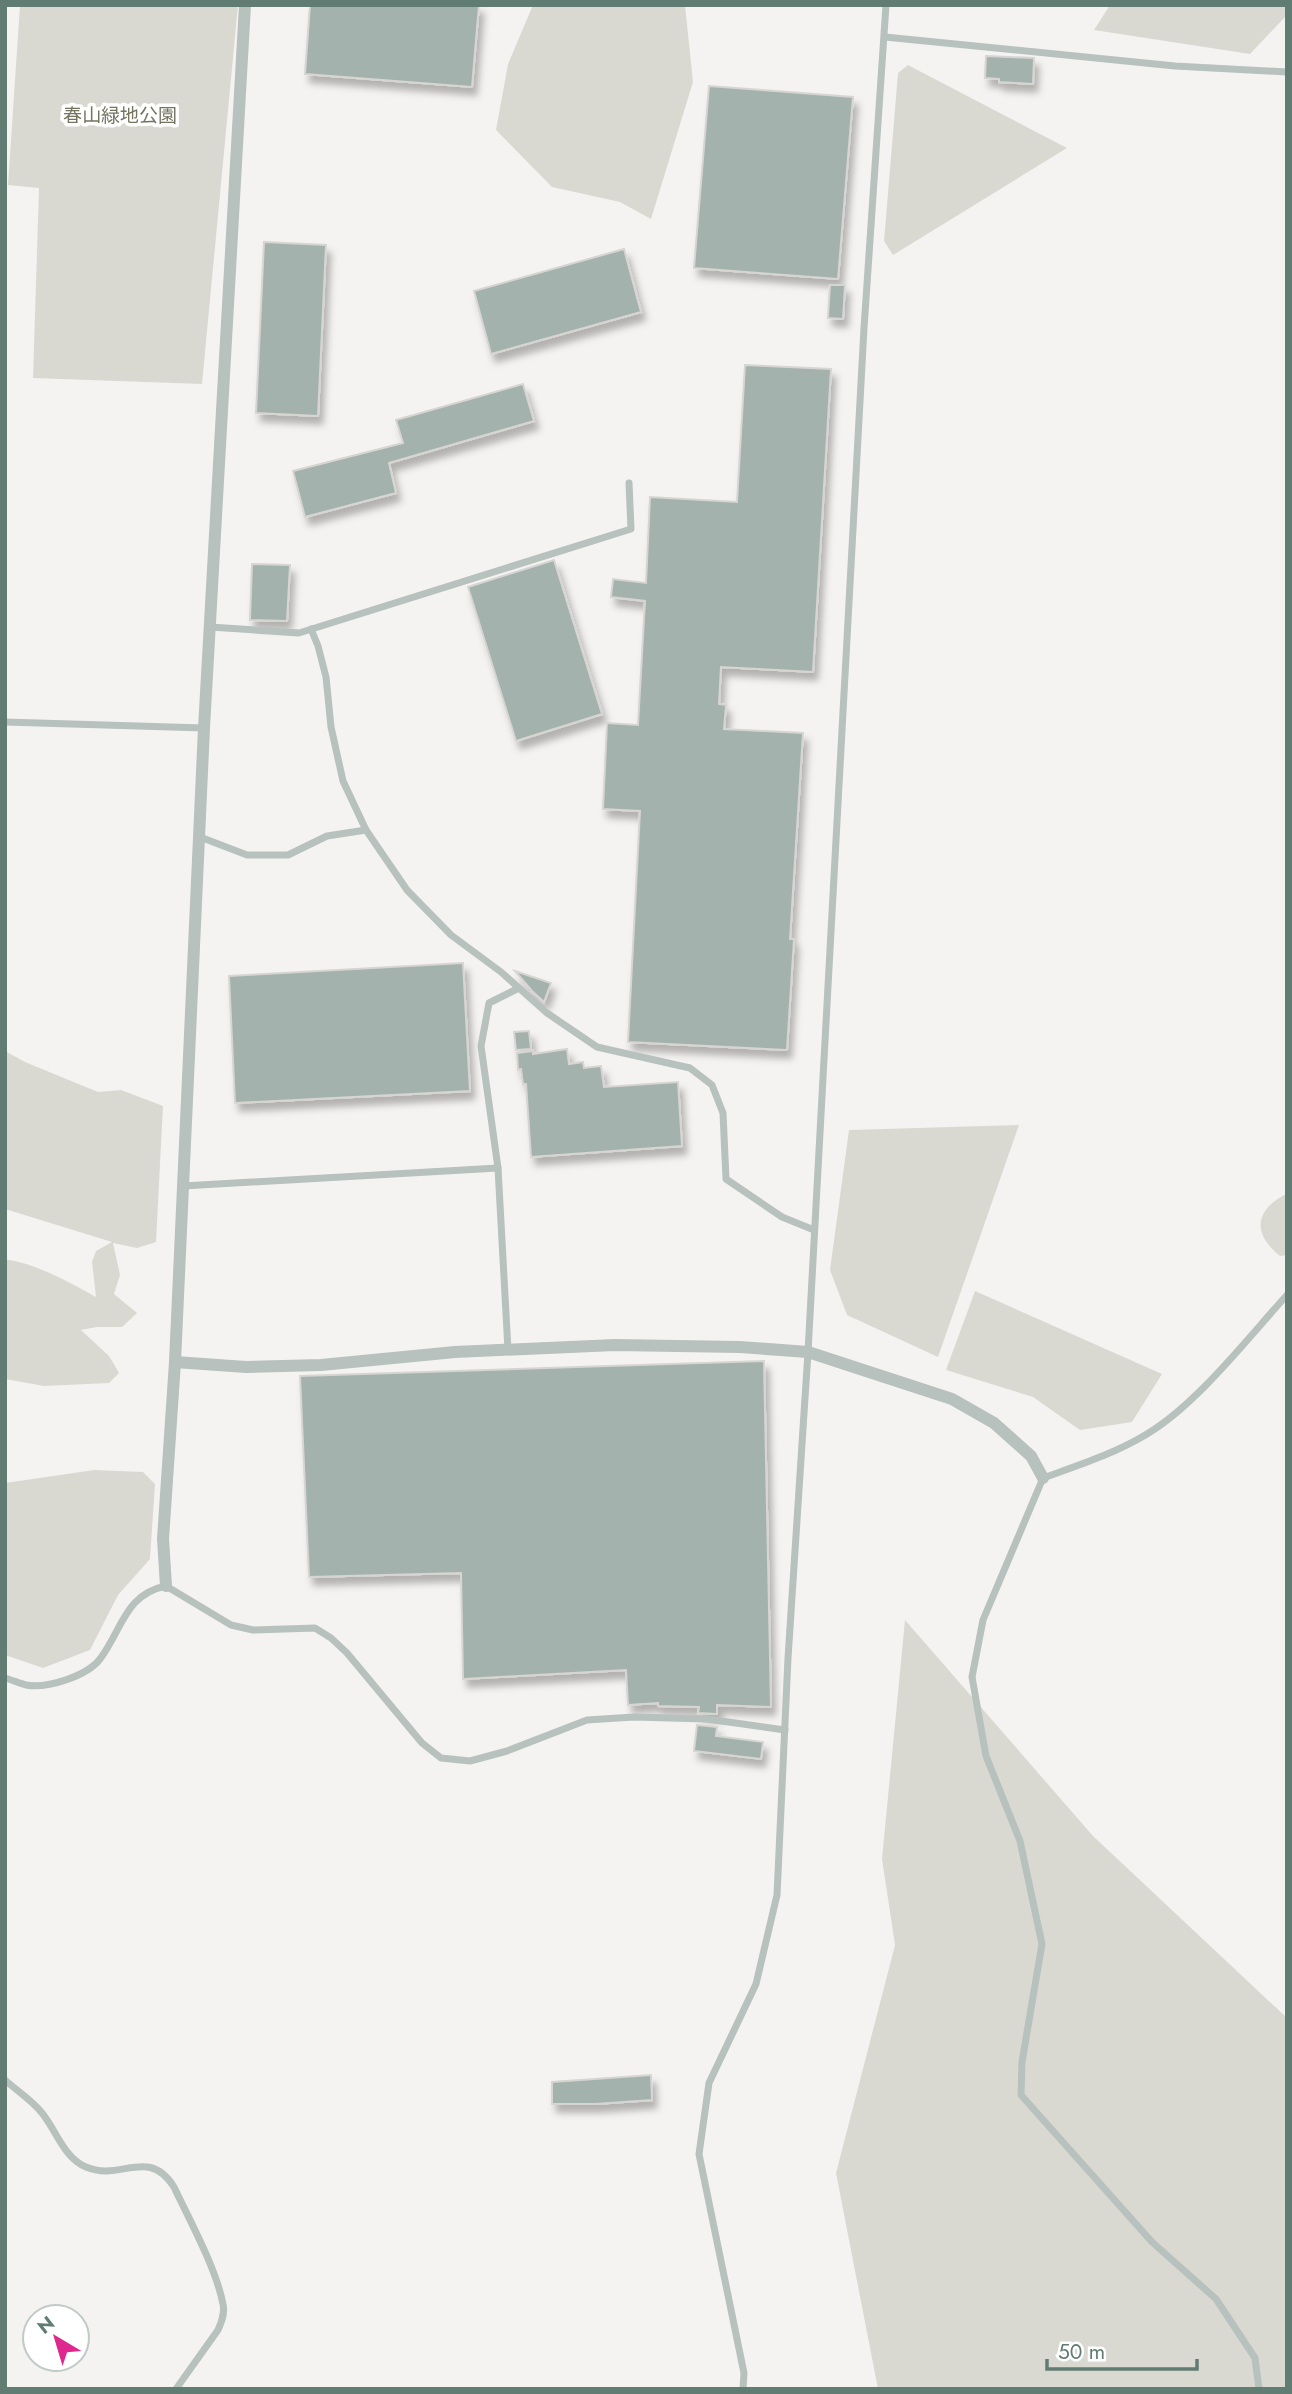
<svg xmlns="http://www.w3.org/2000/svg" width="1292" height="2394" viewBox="0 0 1292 2394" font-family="Jost,'Noto Sans JP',sans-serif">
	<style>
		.green { fill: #dad9d1 }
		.building { fill: #a3b2ac; stroke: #d7d5d4; stroke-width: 2; filter: url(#shadow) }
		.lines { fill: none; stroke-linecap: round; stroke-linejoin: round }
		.minor { stroke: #b7c1bd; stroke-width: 7 }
		.tertiary { stroke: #b7c1bd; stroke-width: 12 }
		.labels { text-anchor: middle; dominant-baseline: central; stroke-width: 7; stroke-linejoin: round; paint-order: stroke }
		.park-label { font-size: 19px; fill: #747560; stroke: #fff }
	</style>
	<defs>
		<filter id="shadow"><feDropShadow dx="4.5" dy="8" stdDeviation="3.5" flood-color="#0004"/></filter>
	</defs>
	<rect width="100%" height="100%" fill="#f5f3f2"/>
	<g class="green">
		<path d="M20 5H238L202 384 33 378 39 188 8 185Z"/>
		<path d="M533 5H685L693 82 651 219 620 202 552 187 496 130 508 64Z"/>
		<path d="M1110 5H1287V15L1250 54 1094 30Z"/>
		<path d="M908 65 1067 148 893 255 884 241 898 73Z"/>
		<path d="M5 1051 25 1062 98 1092 121 1090 163 1106 156 1242 137 1248 113 1243 120 1275 114 1294 137 1313 122 1327H97L81 1330 109 1356 119 1373 109 1383 44 1386 5 1379V1259C37 1264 69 1282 96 1297L92 1262 96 1251 112 1242 5 1209Z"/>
		<path d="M1019 1125 938 1357 847 1315 830 1270 849 1130Z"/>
		<path d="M1284 1195 1287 1196V1255L1280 1256C1253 1234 1254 1212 1284 1195Z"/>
		<path d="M975 1291 1162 1374 1132 1422 1080 1430 1033 1397 946 1370Z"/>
		<path d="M94 1470 143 1472 155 1484 150 1559 118 1595 90 1650 43 1668 5 1655V1483Z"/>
		<path d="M905 1620 1093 1836 1287 2018V2389H878L836 2173 895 1945 882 1859Z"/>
	</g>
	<g class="building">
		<path d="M310 5H479L472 87 305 74Z"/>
		<path d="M986 56 1034 58 1033 84 999 82V79L985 78Z"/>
		<path d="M709 86 853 97 838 279 694 268Z"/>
		<path d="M264 242 326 245 318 416 256 413Z"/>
		<path d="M624 249 641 312 491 354 474 291Z"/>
		<path d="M830 285H845L843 319 828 318Z"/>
		<path d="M745 365 831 369 813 672 721 667 719 704 726 705 724 729 803 733 790 939H794L787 1050 628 1042 640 811 603 809 607 723 638 725 645 601 611 597 613 579 646 583 650 497 737 502Z"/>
		<path d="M523 384 534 421 389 463 396 493 305 517 293 471 403 443 396 420Z"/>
		<path d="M554 560 602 714 516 741 468 587Z"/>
		<path d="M252 564 290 565 287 621 250 620Z"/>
		<path d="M463 963 470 1091 235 1103 229 976Z"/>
		<path d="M515 971 551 983 544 1002 532 991Z"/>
		<path d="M529 1031 531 1049 516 1050 514 1032Z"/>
		<path d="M567 1049 569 1064 583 1062 584 1068 601 1066 604 1087 678 1082 682 1146 531 1157 526 1084H523L521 1069 518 1070 517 1053 533 1051V1054Z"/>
		<path d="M764 1361 771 1707 717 1705V1714L698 1713 699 1707 658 1706V1703L628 1705 626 1670 463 1679 461 1573 309 1577 300 1376Z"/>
		<path d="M697 1725 717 1727 716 1736 763 1742 761 1759 694 1751Z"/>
		<path d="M651 2075 652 2100 595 2104H552V2082Z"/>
	</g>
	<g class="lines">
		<g class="minor">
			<path d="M885 37 1175 66 1287 72"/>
			<path d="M210 627 299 633 631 529 629 483"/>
			<path d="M311 629 318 646 326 677 331 727 343 781 366 830 407 890 451 935 501 972 547 1013 597 1047 690 1068 712 1085 723 1113 726 1179 782 1217 814 1230"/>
			<path d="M5 722 204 728"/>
			<path d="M200 837 247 855H288L327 836 366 830"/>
			<path d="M498 1168 481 1046 489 1003 519 988"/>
			<path d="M183 1186 498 1168 508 1350"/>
			<path d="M5 1678C12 1680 19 1683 26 1685 47 1689 87 1676 100 1659 122 1630 125 1594 166 1586L231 1625 253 1630 315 1628 331 1638 347 1653 422 1743 441 1758 470 1761 507 1751 587 1720 634 1717 707 1719 785 1730"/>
			<path d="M5 2080C17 2091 32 2100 42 2113 56 2130 64 2158 86 2167 121 2182 148 2146 174 2187 190 2221 216 2268 223 2304 225 2313 222 2321 218 2330L176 2389"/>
			<path d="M743 2389 744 2373 699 2154 709 2083 756 1984 777 1895 788 1658 808 1352 864 328 886 5"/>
			<path d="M1259 2389 1255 2358 1216 2299 1152 2242 1021 2095 1022 2062 1042 1944 1020 1841 986 1756 972 1677 983 1620 1043 1478C1079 1465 1114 1454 1147 1434 1197 1404 1247 1339 1287 1295"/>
		</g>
		<g class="tertiary">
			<path d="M175 1362 246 1367 321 1365 455 1352 615 1345 740 1347 808 1352 952 1399 994 1423 1031 1456 1043 1478"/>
			<path d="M166 1586 163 1539 175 1362 204 728 245 5"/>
		</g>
	</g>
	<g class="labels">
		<g class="park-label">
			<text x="120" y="115">春山緑地公園</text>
		</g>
	</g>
	<rect width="1292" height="2394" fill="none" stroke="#617c73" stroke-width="14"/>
	<g transform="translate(56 2338) rotate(322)"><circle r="33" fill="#ffffff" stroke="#c0cbc7" stroke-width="2"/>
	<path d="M0-5L12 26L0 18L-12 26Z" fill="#df288d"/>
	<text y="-10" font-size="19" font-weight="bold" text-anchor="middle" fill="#617c73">N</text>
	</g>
	<path d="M1047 2359v10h150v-10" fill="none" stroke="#617c73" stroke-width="3.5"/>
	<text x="1058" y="2359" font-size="21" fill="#617c73" stroke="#ffffff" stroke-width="5" paint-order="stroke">50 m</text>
</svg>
